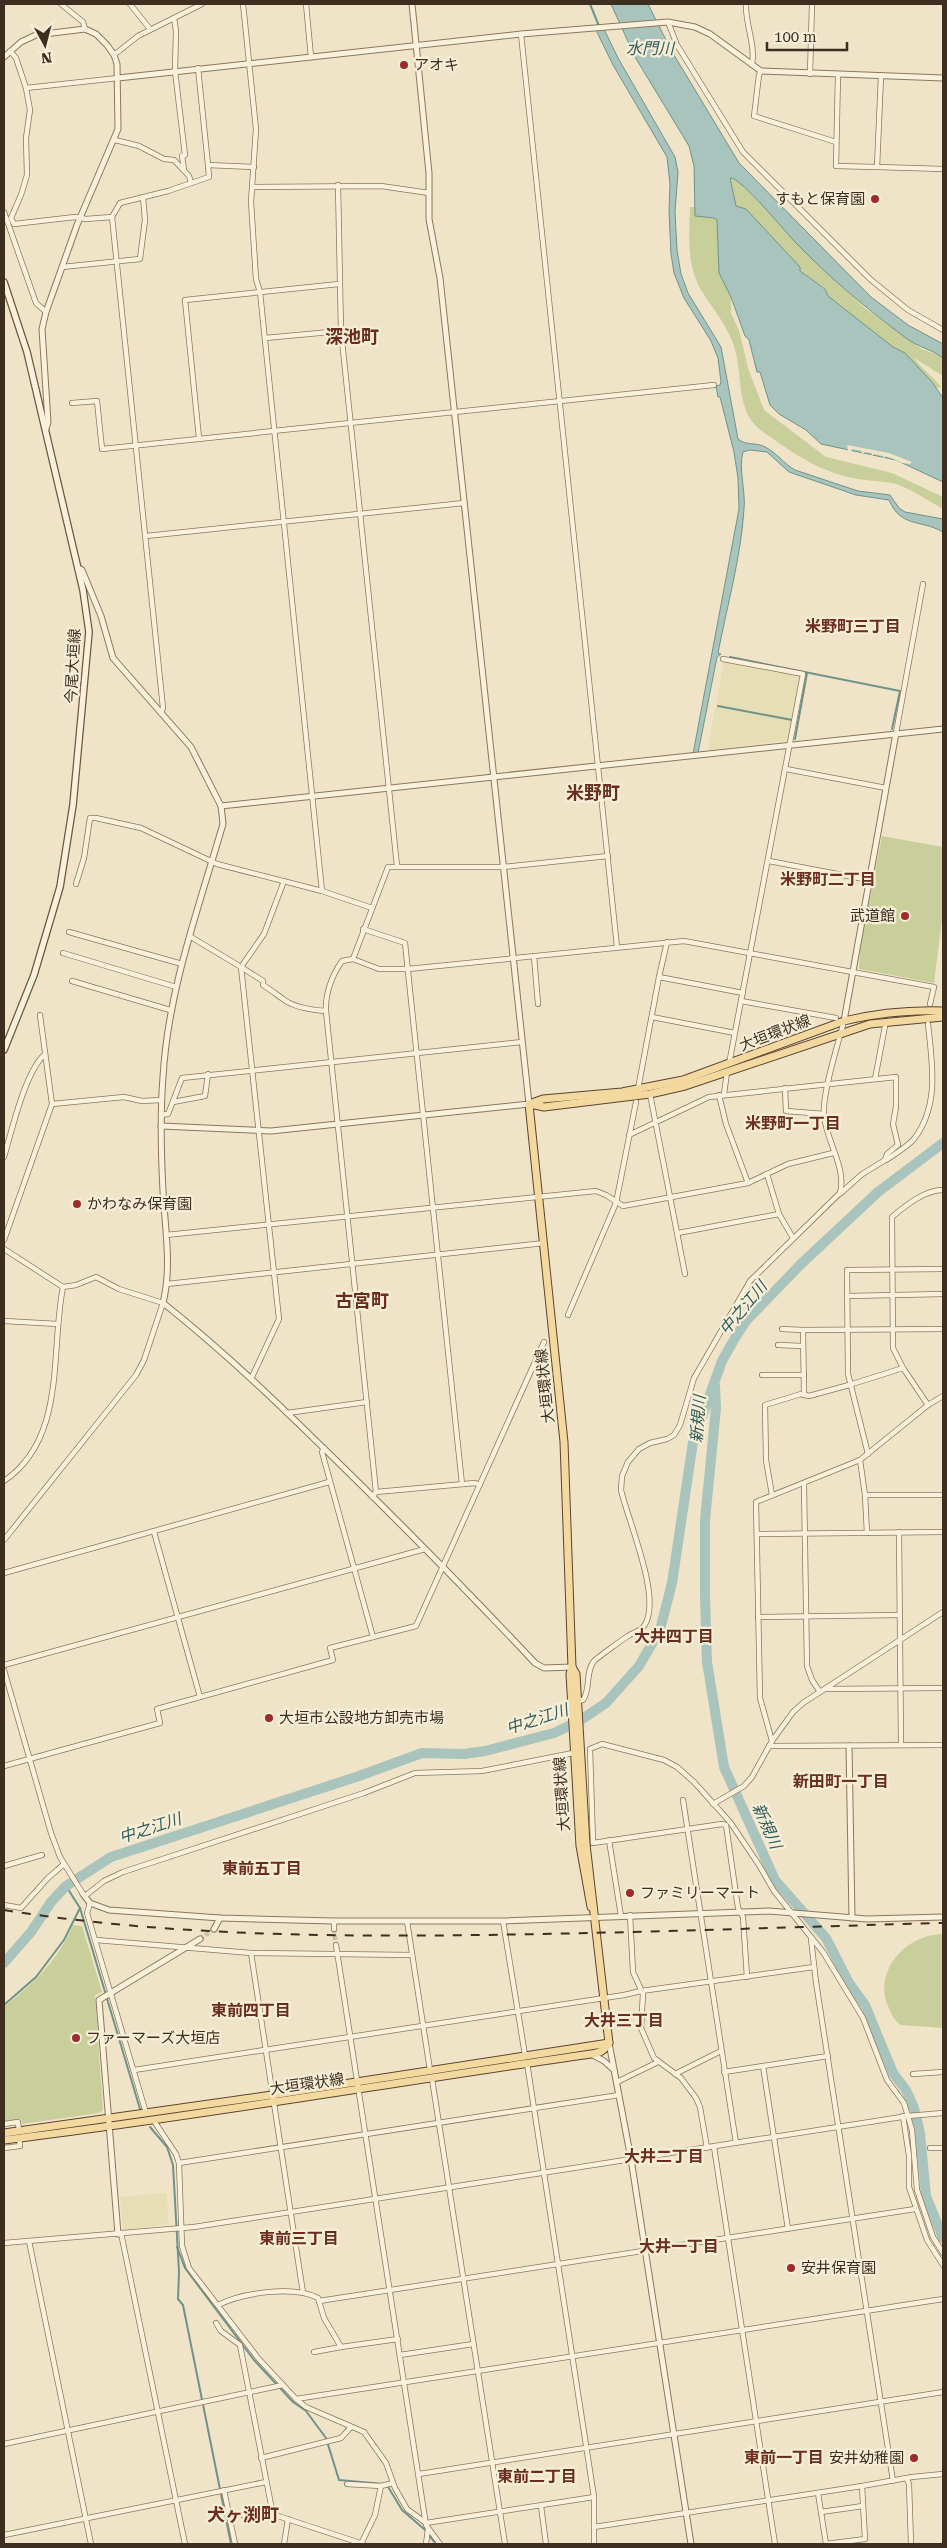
<svg xmlns="http://www.w3.org/2000/svg" width="947" height="2548" viewBox="0 0 947 2548" font-family="'Roboto Serif','Noto Sans JP',serif">
	<style>
		.farmland { fill: #e6deb5 }
		.green { fill: #c9cf9b }
		.water { fill: #a9c4bc; stroke: #6f938a }
		.pier { fill: #f0e4c8 }
		.lines { fill: none; stroke-linecap: round; stroke-linejoin: round }
		.stream { stroke: #6f938a; stroke-width: 2 }
		.river { stroke: #a9c4bc; stroke-width: 10 }
		.minor-tunnel { stroke: #ccc0a6; stroke-width: 4.5; stroke-dasharray: 4.5 2; stroke-linecap: butt }
		.minor-casing { stroke: #8d765c; stroke-width: 6 }
		.tertiary-casing { stroke: #8d765c; stroke-width: 7 }
		.secondary-casing { stroke: #6f573f; stroke-width: 8 }
		.primary-casing { stroke: #5b4430; stroke-width: 9 }
		.minor { stroke: #faf1dc; stroke-width: 4.5 }
		.tertiary { stroke: #faf1dc; stroke-width: 5 }
		.secondary { stroke: #faf1dc; stroke-width: 5.5 }
		.primary { stroke: #f3d9a0; stroke-width: 7 }
		.rail { stroke: #3d2e20; stroke-width: 2; stroke-dasharray: 9 9; stroke-linecap: butt }
		.poi-dot { fill: #9e2a2b; stroke: #f7eed8; stroke-width: 2 }
		.labels { text-anchor: middle; dominant-baseline: central; stroke-width: 4.5; stroke-linejoin: round; paint-order: stroke }
		.poi-label { font-size: 15px; fill: #3d2e20; stroke: #f7eed8; text-anchor: start }
		.street-label { font-size: 15px; fill: #3d2e20; stroke: #f7eed8 }
		.water-label { font-size: 16px; font-style: italic; fill: #2f5d5a; stroke: #f7eed8 }
		.neighbourhood-label { font-size: 16px; font-weight: bold; fill: #6b2e1e; stroke: #f7eed8 }
		.quarter-label { font-size: 18px; font-weight: bold; fill: #6b2e1e; stroke: #f7eed8 }
	</style>
	<rect width="100%" height="100%" fill="#f0e4c8"/>
	<g class="farmland">
		<path d="M724 661 800 676 788 740 711 750 708 747Z"/>
		<path d="M167 2193 168 2224 123 2230 120 2197Z"/>
	</g>
	<g class="green">
		<path d="M733 177 746 188 814 261 865 308 922 349 943 357V376L914 358C919 366 940 383 941 387L936 388 905 353 893 347 828 296 825 288 800 271V267L746 209 736 206 730 178Z"/>
		<path d="M690 207H695V216L714 218 717 220 719 271 731 297V313L739 330 748 368 764 410 826 457 892 473 943 497V509C929 501 911 489 896 484 883 481 871 481 858 479 827 474 801 459 776 441 766 434 754 427 748 415 737 392 742 365 732 341 725 323 713 309 703 293 686 267 689 237 690 207Z"/>
		<path d="M882 836 943 847V912L934 983 859 969 860 948Z"/>
		<path d="M73 1925 82 1926 102 1992 95 1995 103 2110 99 2113 22 2124 21 2119 4 2122V2007C32 1985 60 1958 73 1925Z"/>
		<path d="M943 1934V2028L901 2025C894 2021 891 2013 888 2006 873 1969 908 1934 943 1934Z"/>
	</g>
	<g class="water">
		<path d="M611 4H648L671 50 739 163 871 297 908 325 943 344V358C933 350 918 347 906 338 867 309 831 279 797 244 786 233 740 176 730 178L736 206 746 209 800 267V271L825 289 828 296 893 347 905 353 932 382 943 398V482L896 460 821 444 806 430 779 414 770 405 760 372H757L749 340 745 336 731 297 719 273 717 220 714 218 695 216 694 166 689 146 635 57Z"/>
		<path d="M602 25 618 58 675 157 678 172 675 212 677 250 681 274 688 293 721 347 738 439C746 446 756 442 765 447 776 452 784 464 795 470L858 491 890 495 899 508 905 512 943 519V532C920 519 901 528 889 500L856 495 789 472 767 452 750 450 743 452C738 469 746 491 744 509 741 557 727 606 718 653L721 654 717 657 698 753 693 754 739 509 738 478 734 452 720 397H718L716 386 720 385 721 382 718 358 711 341 684 298 674 273 671 254 669 212 670 184 667 157 613 65 594 26Z"/>
	</g>
	<path class="pier" d="M847 445 889 453 912 462 910 464 902 463 891 458 885 456 884 459 883 456 874 454 871 457 872 453 865 452 861 455 862 451 852 449 851 452H848Z"/>
	<g class="lines">
		<g class="stream">
			<path d="M590 4 599 26"/>
			<path d="M730 657 900 691 892 729"/>
			<path d="M718 706 792 720"/>
			<path d="M795 739 807 673"/>
			<path d="M66 1886 80 1908 140 2109"/>
			<path d="M4 2005 36 1977 64 1940 80 1908"/>
			<path d="M150 2127 167 2147 173 2165 179 2272 178 2299 183 2305 231 2544"/>
			<path d="M177 2247 185 2268 254 2360 293 2402 306 2411 326 2438 339 2480 383 2484"/>
			<path d="M387 2485 402 2510 424 2529 436 2544"/>
		</g>
		<g class="river">
			<path d="M715 1386 716 1408 705 1520V1596L707 1662 724 1767 775 1880 826 1938 849 1983 865 2005 893 2073 906 2090 914 2108 920 2133 926 2196 943 2238"/>
			<path d="M4 1963 31 1932 51 1902 66 1886 111 1857 359 1776 422 1753 464 1754 485 1751 554 1733 579 1721 606 1703 639 1666 660 1630 672 1583 693 1442 722 1361 735 1338 746 1321 801 1264 878 1192 943 1143"/>
		</g>
		<g class="minor-tunnel">
			<path d="M334 1929 336 1945"/>
			<path d="M200 1939 214 1929"/>
		</g>
		<defs>
			<g id="minor">
				<path d="M61 4 83 22 85 29"/>
				<path d="M130 4 150 29"/>
				<path d="M243 4 256 129 251 202 256 279 260 292 322 891"/>
				<path d="M306 4 311 57"/>
				<path d="M746 4C745 24 756 45 752 65"/>
				<path d="M174 18 176 31 175 71 185 155 182 156 184 170"/>
				<path d="M668 22 677 45 743 152 870 279 908 310 943 330"/>
				<path d="M521 34 617 947"/>
				<path d="M10 51 16 58 26 88 30 110 26 138 27 175 21 195 11 218 14 224 75 217 86 219 112 217"/>
				<path d="M114 55 138 36 202 4"/>
				<path d="M198 68 208 165 254 167"/>
				<path d="M761 71 759 75 754 116 836 142"/>
				<path d="M810 74 812 4"/>
				<path d="M838 75 836 166 877 167 881 76"/>
				<path d="M26 88 118 78"/>
				<path d="M115 140 139 146 164 159 174 160 189 176 191 183"/>
				<path d="M877 167 943 169"/>
				<path d="M338 185 341 331 397 866"/>
				<path d="M252 187 381 186 429 193"/>
				<path d="M4 212 36 303 46 312"/>
				<path d="M62 267 140 259 145 220 143 197"/>
				<path d="M265 338 341 331"/>
				<path d="M72 403 97 401 102 449 714 385"/>
				<path d="M199 438 185 300 339 284"/>
				<path d="M146 536 464 503"/>
				<path d="M723 659 803 674 729 1064"/>
				<path d="M161 713 163 708 112 217 120 203 168 191 209 177 208 165"/>
				<path d="M896 733 923 584"/>
				<path d="M786 769 886 788"/>
				<path d="M608 856 503 867H388L353 959 379 969H408L684 941 934 987 930 1004"/>
				<path d="M769 861 869 880"/>
				<path d="M284 881 264 934 241 967 263 981V985C271 990 276 994 283 999 294 1008 313 1010 326 1011"/>
				<path d="M76 884 84 858 90 818H96L141 828 217 864 322 891 372 908"/>
				<path d="M363 929 405 943 462 1484"/>
				<path d="M69 932 182 964"/>
				<path d="M191 937 241 967 279 1319 251 1379"/>
				<path d="M63 953 176 987"/>
				<path d="M534 956 538 1004"/>
				<path d="M353 959 342 961C332 975 325 994 326 1011L376 1492 372 1497"/>
				<path d="M659 977 667 942"/>
				<path d="M72 981 170 1010"/>
				<path d="M741 1001 836 1018"/>
				<path d="M652 1017 735 1033"/>
				<path d="M875 1079 885 1026"/>
				<path d="M785 1088 786 1111 824 1114"/>
				<path d="M638 1089 659 977 743 993"/>
				<path d="M650 1094 685 1274"/>
				<path d="M724 1094 727 1072"/>
				<path d="M719 1095 726 1124 748 1183"/>
				<path d="M173 1102 205 1096 208 1074"/>
				<path d="M52 1104 124 1097 142 1101 162 1100"/>
				<path d="M161 1115 168 1114 182 1078 522 1042"/>
				<path d="M629 1135 709 1097 896 1077V1107L893 1124 898 1145 887 1154 885 1160 861 1175 841 1193"/>
				<path d="M4 1157C12 1130 25 1072 45 1054"/>
				<path d="M886 1160C895 1154 907 1147 914 1139 940 1105 932 1063 928 1024"/>
				<path d="M767 1174 779 1214 793 1238"/>
				<path d="M678 1233 779 1214"/>
				<path d="M166 1235 596 1191 606 1195 623 1206 748 1183 788 1164 833 1153"/>
				<path d="M4 1240 52 1104 40 1015"/>
				<path d="M4 1249 63 1287 76 1285 96 1277 119 1289 163 1303 144 1360 136 1375 4 1540"/>
				<path d="M167 1284 544 1243"/>
				<path d="M848 1296 943 1294"/>
				<path d="M568 1315 616 1203 636 1102"/>
				<path d="M4 1321 58 1324"/>
				<path d="M782 1329 803 1330 804 1395"/>
				<path d="M803 1330 943 1329"/>
				<path d="M778 1345 803 1346"/>
				<path d="M903 1368 893 1348 892 1217C906 1205 925 1190 943 1190"/>
				<path d="M762 1375H804"/>
				<path d="M287 1413 367 1402"/>
				<path d="M324 1448 322 1452 373 1637"/>
				<path d="M868 1454 848 1374 847 1270 943 1269"/>
				<path d="M860 1460 865 1495 867 1533"/>
				<path d="M4 1481C67 1438 50 1352 63 1287"/>
				<path d="M804 1485 807 1666 812 1680 820 1692"/>
				<path d="M376 1492 475 1483 480 1485"/>
				<path d="M772 1495 766 1460 765 1405 801 1394 809 1396 849 1385 903 1368 928 1405"/>
				<path d="M865 1495H943"/>
				<path d="M154 1532 200 1697"/>
				<path d="M899 1532 901 1745"/>
				<path d="M757 1534 943 1532"/>
				<path d="M4 1573 329 1482"/>
				<path d="M758 1617 899 1615"/>
				<path d="M4 1665 425 1549"/>
				<path d="M4 1670 51 1833 60 1857 83 1894"/>
				<path d="M826 1689 943 1688"/>
				<path d="M578 1701 583 1700C591 1689 585 1672 594 1661 597 1658 623 1639 628 1636 633 1632 640 1632 644 1626 663 1600 628 1521 621 1490L622 1476 628 1462 639 1449 650 1443 667 1439 674 1435 680 1425 694 1378 750 1281 840 1193C847 1168 826 1141 824 1115 822 1094 838 1044 844 1021"/>
				<path d="M772 1741 760 1698 756 1502 860 1460 928 1405 943 1396"/>
				<path d="M769 1746 943 1745"/>
				<path d="M4 1766 160 1723 157 1709 333 1660 330 1648 416 1626 544 1342"/>
				<path d="M683 1800 736 2143"/>
				<path d="M713 1804 744 1786 752 1777 772 1741 793 1712 803 1703 943 1612"/>
				<path d="M609 1840 621 1916"/>
				<path d="M593 1843 590 1749 602 1744 664 1760 677 1767 694 1782 730 1822 759 1865 774 1891 823 1952 863 2018 887 2080 904 2103 912 2130 917 2190 933 2237 943 2253"/>
				<path d="M593 1843 722 1824 726 1825 738 1908 743 1917 747 1977"/>
				<path d="M4 1866 42 1855"/>
				<path d="M85 1896 104 1881 123 1872 364 1793 415 1773 482 1771 573 1753"/>
				<path d="M90 1903 87 1913 146 2113"/>
				<path d="M4 1905 21 1908 48 1878 64 1864"/>
				<path d="M630 1915 633 1972 643 1994 641 2028 654 2058 681 2078 696 2098 700 2107 707 2148"/>
				<path d="M407 1921 430 2070"/>
				<path d="M503 1921 525 2055"/>
				<path d="M334 1929V1921"/>
				<path d="M811 1939 816 1982 893 2481"/>
				<path d="M96 1940 251 1953 411 1955"/>
				<path d="M336 1945 426 2525 440 2544"/>
				<path d="M251 1953 303 2293"/>
				<path d="M527 2063 594 2497V2544"/>
				<path d="M763 2066 828 2056"/>
				<path d="M134 2070 624 1995 641 1991 814 1967"/>
				<path d="M724 2072 763 2066 788 2229"/>
				<path d="M675 2074 721 2051"/>
				<path d="M913 2074 943 2072"/>
				<path d="M432 2079 505 2544"/>
				<path d="M617 2082 658 2062"/>
				<path d="M903 2116 909 2156V2187L927 2240 943 2265"/>
				<path d="M154 2121 176 2154 179 2163 182 2246 189 2268 258 2358 296 2399 306 2407 364 2432 386 2463 395 2488 407 2509 426 2523 594 2497"/>
				<path d="M4 2124 18 2122 19 2131"/>
				<path d="M714 2147 775 2544"/>
				<path d="M4 2148 20 2146 19 2138"/>
				<path d="M930 2148H943"/>
				<path d="M179 2163 619 2095"/>
				<path d="M121 2233 185 2544"/>
				<path d="M29 2241 91 2544"/>
				<path d="M4 2243 194 2227 908 2116 943 2113"/>
				<path d="M319 2301 915 2209"/>
				<path d="M218 2305C242 2293 293 2285 318 2298L324 2318 341 2347 398 2339"/>
				<path d="M216 2323 221 2331 240 2345 273 2515"/>
				<path d="M314 2352 341 2347"/>
				<path d="M400 2355 473 2344"/>
				<path d="M296 2399 943 2299"/>
				<path d="M4 2444 283 2385"/>
				<path d="M261 2458 341 2438 351 2427"/>
				<path d="M419 2474 943 2392"/>
				<path d="M907 2479 909 2484 911 2544"/>
				<path d="M347 2484 381 2486 393 2483"/>
				<path d="M224 2490 235 2544"/>
				<path d="M818 2493 826 2544 865 2539 862 2486"/>
				<path d="M541 2506 546 2544"/>
				<path d="M821 2512 863 2506"/>
				<path d="M243 2515H275L363 2544"/>
				<path d="M594 2527 862 2486 912 2477 943 2474"/>
				<path d="M4 2535 266 2482"/>
				<path d="M284 2544 288 2519"/>
				<path d="M361 2544 375 2515 381 2486"/>
				<path d="M426 2544 428 2529"/>
			</g>
			<g id="tertiary">
				<path d="M4 57 21 42 36 35 85 29 96 34 107 45 114 55 117 64 118 129 77 225 46 312 42 329 48 422 46 429"/>
				<path d="M118 78 521 34 668 22 695 27 710 34 761 71 943 78"/>
				<path d="M78 568 82 570 101 616 113 658 191 747 221 806 223 824C199 907 168 990 163 1077 160 1115 161 1153 163 1191 165 1229 172 1266 163 1303 230 1356 290 1415 350 1474 413 1536 475 1599 535 1663L544 1668 572 1667"/>
				<path d="M221 806 943 729"/>
				<path d="M844 1021 896 733"/>
				<path d="M161 1126 271 1131 529 1104 440 278 429 219V173L412 4"/>
				<path d="M849 1746 852 1918"/>
				<path d="M83 1894 90 1903 109 1910 220 1918 334 1921H503L769 1911 867 1919 943 1917"/>
				<path d="M214 1929 220 1918"/>
				<path d="M609 2043 631 2159 691 2544"/>
				<path d="M591 2054 604 2061 614 2070"/>
				<path d="M118 2234 99 2000 200 1939"/>
			</g>
			<path id="secondary" d="M4 282 27 352 83 590 89 632 73 805 60 887 34 975 4 1050"/>
			<g id="primary">
				<path d="M529 1104 564 1442 572 1667 570 1674 580 1846 591 1907"/>
				<path d="M529 1104 543 1099 622 1092 683 1080 844 1021C877 1013 909 1010 943 1011"/>
				<path d="M530 1104 544 1107 650 1094 685 1086 870 1024 943 1017"/>
				<path d="M4 2133 272 2095 609 2043"/>
				<path d="M4 2140C200 2116 395 2082 591 2054 600 2053 604 2051 609 2043L586 1844 576 1674 572 1667"/>
			</g>
		</defs>
		<use href="#minor" class="minor-casing"/>
		<use href="#tertiary" class="tertiary-casing"/>
		<use href="#secondary" class="secondary-casing"/>
		<use href="#primary" class="primary-casing"/>
		<use href="#minor" class="minor"/>
		<use href="#tertiary" class="tertiary"/>
		<use href="#secondary" class="secondary"/>
		<use href="#primary" class="primary"/>
		<path class="rail" d="M4 1910C161 1935 321 1937 480 1935 634 1933 789 1927 943 1923"/>
	</g>
	<g class="poi-dot">
		<circle cx="404" cy="65" r="5"/>
		<circle cx="875" cy="199" r="5"/>
		<circle cx="905" cy="916" r="5"/>
		<circle cx="77" cy="1204" r="5"/>
		<circle cx="269" cy="1718" r="5"/>
		<circle cx="630" cy="1893" r="5"/>
		<circle cx="76" cy="2038" r="5"/>
		<circle cx="791" cy="2268" r="5"/>
		<circle cx="914" cy="2458" r="5"/>
	</g>
	<g class="labels">
		<g class="poi-label">
			<text x="414" y="65">アオキ</text>
			<text x="865" y="199" text-anchor="end">すもと保育園</text>
			<text x="895" y="916" text-anchor="end">武道館</text>
			<text x="87" y="1204">かわなみ保育園</text>
			<text x="279" y="1718">大垣市公設地方卸売市場</text>
			<text x="640" y="1893">ファミリーマート</text>
			<text x="86" y="2038">ファーマーズ大垣店</text>
			<text x="801" y="2268">安井保育園</text>
			<text x="904" y="2458" text-anchor="end">安井幼稚園</text>
		</g>
		<g class="street-label">
			<text transform="translate(73 666) rotate(-87)">今尾大垣線</text>
			<text transform="translate(775 1033) rotate(-21)">大垣環状線</text>
			<text transform="translate(545 1386) rotate(-96)">大垣環状線</text>
			<text transform="translate(562 1794) rotate(-94)">大垣環状線</text>
			<text transform="translate(307 2084) rotate(-8)">大垣環状線</text>
		</g>
		<g class="water-label">
			<text x="650" y="48">水門川</text>
			<text transform="translate(743 1308) rotate(-50)">中之江川</text>
			<text transform="translate(698 1419) rotate(-86)">新規川</text>
			<text transform="translate(537 1719) rotate(-18)">中之江川</text>
			<text transform="translate(767 1826) rotate(66)">新規川</text>
			<text transform="translate(150 1828) rotate(-18)">中之江川</text>
		</g>
		<g class="neighbourhood-label">
			<text x="853" y="626">米野町三丁目</text>
			<text x="828" y="879">米野町二丁目</text>
			<text x="793" y="1123">米野町一丁目</text>
			<text x="674" y="1636">大井四丁目</text>
			<text x="841" y="1781">新田町一丁目</text>
			<text x="262" y="1868">東前五丁目</text>
			<text x="251" y="2010">東前四丁目</text>
			<text x="624" y="2020">大井三丁目</text>
			<text x="664" y="2156">大井二丁目</text>
			<text x="299" y="2238">東前三丁目</text>
			<text x="679" y="2246">大井一丁目</text>
			<text x="784" y="2457">東前一丁目</text>
			<text x="537" y="2476">東前二丁目</text>
		</g>
		<g class="quarter-label">
			<text x="352" y="336">深池町</text>
			<text x="593" y="792">米野町</text>
			<text x="362" y="1300">古宮町</text>
			<text x="243" y="2514">犬ヶ渕町</text>
		</g>
	</g>
	<rect width="947" height="2548" fill="none" stroke="#3d2e20" stroke-width="10"/>
	<g transform="translate(45 45) rotate(173)" stroke="#f7eed8" stroke-width="4" paint-order="stroke">
	<path d="M0-4L9 19L0 12L-9 19Z" fill="#3d2e20"/>
	<text y="-8" font-size="14" font-weight="bold" text-anchor="middle" fill="#3d2e20">N</text>
	</g>
	<path d="M767 42v8h80v-8" fill="none" stroke="#3d2e20" stroke-width="2.5"/>
	<text x="774" y="42" font-size="15" fill="#3d2e20" stroke="#f7eed8" stroke-width="4" paint-order="stroke">100 m</text>
</svg>
